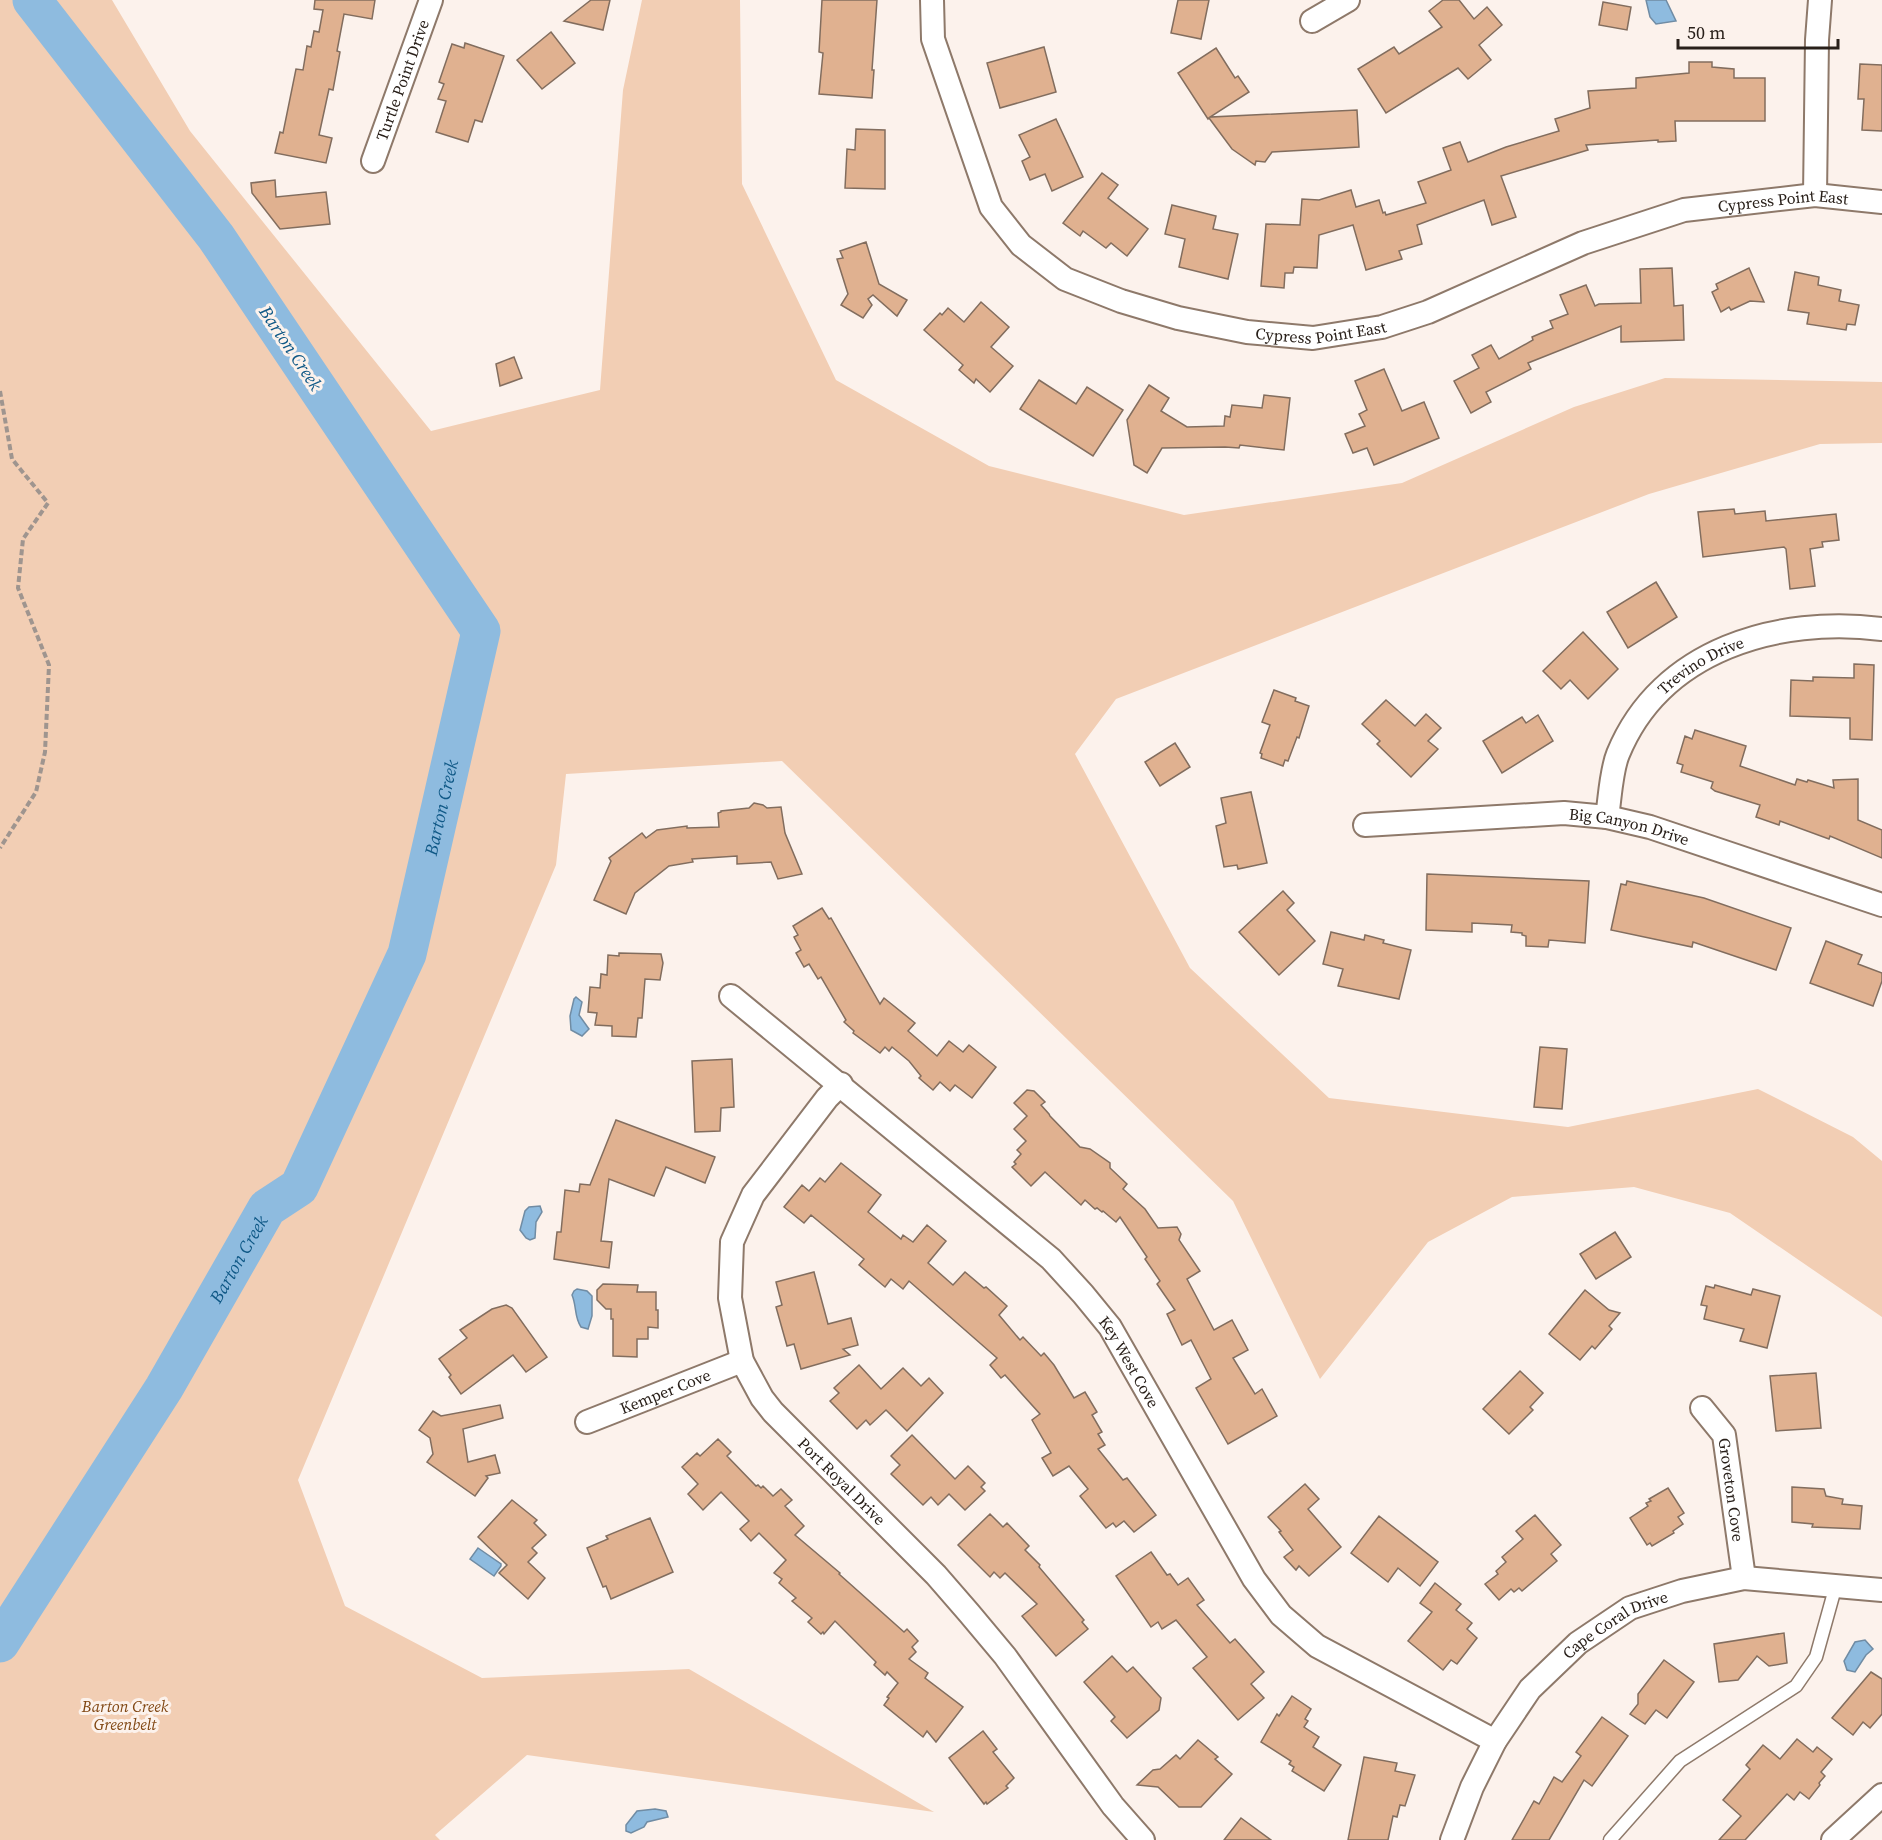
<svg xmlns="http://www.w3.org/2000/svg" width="1882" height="1840" viewBox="0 0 1882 1840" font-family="'Source Serif 4',serif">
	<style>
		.green { fill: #f2ceb4 }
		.water { fill: #8ebbdf; stroke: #708ca4; stroke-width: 1.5 }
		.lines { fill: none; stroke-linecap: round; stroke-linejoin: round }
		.river { stroke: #8ebbdf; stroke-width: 39 }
		.building { fill: #e0b190; stroke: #826d5e; stroke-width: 1.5 }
		.service-casing { stroke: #8e796a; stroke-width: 15 }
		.minor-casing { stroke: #8e796a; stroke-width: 26 }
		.path { stroke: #9f958f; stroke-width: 4; stroke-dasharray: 6 3; stroke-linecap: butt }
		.service { stroke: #fff; stroke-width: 12 }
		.minor { stroke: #fff; stroke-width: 22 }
		.labels { text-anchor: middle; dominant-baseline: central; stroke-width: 6; stroke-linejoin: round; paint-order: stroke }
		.street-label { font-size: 16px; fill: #29201a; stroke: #fcf2ec }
		.park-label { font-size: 16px; font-style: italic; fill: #814713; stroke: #fcf2ec }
		.water-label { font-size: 18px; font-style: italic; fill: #0f5886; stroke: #fcf2ec }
	</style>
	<rect width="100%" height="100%" fill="#fcf2ec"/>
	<path class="green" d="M0 0H112L190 131 431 431 600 390 623 90 642 0H740L742 184 836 380 989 466 1184 515 1402 483 1574 407 1665 378 1882 382V443L1820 444 1649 494 1116 699 1075 754 1190 968 1329 1098 1568 1127 1758 1089 1853 1137 1882 1161V1317L1730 1213 1634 1187 1512 1197 1428 1242 1320 1379 1233 1201 782 761 566 774 556 865 298 1480 345 1606 482 1678 689 1669 934 1812 527 1755 435 1835 440 1840H0Z"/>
	<g class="water">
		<path d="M1646 0H1666L1676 21 1656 24 1650 17Z"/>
		<path d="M576 997 582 1002 579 1015 589 1029 582 1036 571 1030 570 1016 574 999Z"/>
		<path d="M540 1206 542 1212 536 1222 535 1238 530 1240 526 1238 520 1230 525 1211 529 1207Z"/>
		<path d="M577 1289 587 1291 592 1296V1316L588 1329 581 1327C574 1317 577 1307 572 1295L574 1291Z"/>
		<path d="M478 1548 501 1564V1566L494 1576 470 1559Z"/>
		<path d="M1865 1640 1873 1649 1866 1655 1855 1672 1847 1670 1844 1661 1855 1642Z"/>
		<path d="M655 1809 666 1811 668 1817 647 1822 644 1827 631 1833 626 1831V1825L637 1811Z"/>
	</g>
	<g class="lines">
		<path class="river" id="s1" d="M0 1643 164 1388 267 1208 299 1187 407 954 481 631 216 237 32 0"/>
	</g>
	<g class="building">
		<path d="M315 0H375L372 19 344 14 337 51 340 52 333 90 329 89 319 135 332 138 326 163 275 153 280 132 283 133 296 69 303 70 307 46 311 47 314 31 319 32 323 10 314 9Z"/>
		<path d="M591 0H610L603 30 564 21Z"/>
		<path d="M822 0H877L872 70H874L872 98 819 94 823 53 819 52Z"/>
		<path d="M1178 0H1209L1201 39 1171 33Z"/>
		<path d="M1443 0H1459L1474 19 1487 7 1502 25 1479 45 1491 60 1468 79 1458 68 1386 113 1358 69 1394 47 1399 54 1442 27 1429 11Z"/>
		<path d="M1603 2 1631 7 1627 30 1599 25Z"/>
		<path d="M551 32 575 63 542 89 517 60Z"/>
		<path d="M465 43 504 56 482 122 475 120 468 142 436 132 446 101 438 99 444 84 439 82 452 44 464 48Z"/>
		<path d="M1044 47 1056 92 1000 108 987 63Z"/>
		<path d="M1216 48 1235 78 1238 76 1249 92 1210 117 1357 110 1359 147 1272 152 1265 162 1256 161 1255 165 1232 149 1209 118 1208 119 1178 73Z"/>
		<path d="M1689 62H1712V67L1734 69V78H1765V121H1675L1676 141 1658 142V140L1586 145 1588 150 1501 176 1516 217 1492 225 1484 200 1417 225 1422 244 1399 251 1402 259 1366 270 1353 225 1319 235 1317 268 1294 267 1293 273H1285L1284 288 1261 286 1266 224 1300 225 1302 199 1319 200 1351 190 1356 207 1379 200 1383 213 1385 212 1386 215 1426 203 1418 182 1451 170 1443 148 1460 142 1468 162 1506 147 1559 131 1555 119 1590 108 1588 91 1636 88V78L1689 73Z"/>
		<path d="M1860 64 1882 65V131L1862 130 1864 99H1858Z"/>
		<path d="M1056 119 1083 177 1052 191 1045 174 1030 180 1022 161 1030 157 1019 135Z"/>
		<path d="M856 129 885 130V189L845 188 847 149 855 150Z"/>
		<path d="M1102 173 1118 185 1108 198 1148 229 1127 256 1111 243 1106 248 1083 231 1080 236 1063 223Z"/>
		<path d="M275 180 276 197 326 192 330 224 280 229 252 193 251 183Z"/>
		<path d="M1172 205 1216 216 1213 229 1238 234 1228 279 1179 267 1185 239 1165 234Z"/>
		<path d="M866 242 879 284 907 300 897 316 873 295 868 299 872 305 863 318 841 305 848 294 837 259 843 258 840 251Z"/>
		<path d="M1672 268 1674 306 1683 305 1684 340 1621 342V326L1528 363 1531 369 1486 392 1491 402 1471 413 1454 381 1479 368 1472 355 1491 345 1499 359 1533 340 1532 337 1553 328 1550 321 1568 314 1560 295 1586 285 1595 306 1599 304 1641 303 1640 269Z"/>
		<path d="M1749 268 1764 302 1750 301 1731 310 1729 307 1721 312 1712 292 1718 289 1716 284Z"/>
		<path d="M1795 272 1819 277 1818 285 1841 290 1839 301 1859 305 1855 325 1847 324 1846 330 1807 324 1809 313 1788 310Z"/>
		<path d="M981 302 1009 327 991 347 1013 366 990 392 976 379 974 383 959 370 963 365 924 330 940 313 942 315 948 308 964 322Z"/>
		<path d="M514 357 522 378 500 386 496 364Z"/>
		<path d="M1384 369 1402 411 1424 402 1439 438 1374 465 1367 448 1353 453 1345 434 1365 426 1359 414 1367 410 1355 381Z"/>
		<path d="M1039 380 1076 404 1087 387 1123 410 1093 456 1020 409Z"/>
		<path d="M1149 385 1169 398 1161 411 1187 427 1224 426 1225 416 1230 417 1232 405 1262 408 1264 395 1290 398 1284 450 1240 445 1239 448 1225 447 1162 448 1147 473 1134 465 1127 420Z"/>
		<path d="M1734 509 1735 514 1765 511 1766 521 1836 514 1839 540 1822 542 1823 547 1810 549 1815 586 1790 589 1786 549 1784 547 1703 557 1698 512Z"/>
		<path d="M1656 582 1677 617 1628 648 1607 612Z"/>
		<path d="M1583 632 1618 669 1588 699 1570 680 1561 689 1543 671Z"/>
		<path d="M1854 664 1874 665 1872 740 1850 739V718L1790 716 1791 680 1813 681V677L1854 678Z"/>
		<path d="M1274 690 1296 698 1295 701 1309 706 1299 738 1297 737 1288 761 1285 760 1283 766 1261 758 1262 754 1260 753 1270 725 1262 722Z"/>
		<path d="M1386 700 1415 726 1426 714 1441 728 1428 741 1438 749 1411 777 1377 744 1380 741 1362 724Z"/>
		<path d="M1538 715 1553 741 1502 773 1483 741 1522 717 1526 723Z"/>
		<path d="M1695 730 1746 746 1740 766 1795 785 1797 779 1807 782 1808 780 1834 788 1833 780 1858 779V820L1882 830V858L1830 836 1829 839 1780 821 1779 825 1756 817 1760 805 1715 791 1711 788 1713 782 1681 772 1683 765 1677 763 1685 736 1692 739Z"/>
		<path d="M1175 743 1190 767 1160 786 1145 762Z"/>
		<path d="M1251 792 1267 863 1238 869 1237 865 1224 867 1216 826 1226 823 1221 798Z"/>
		<path d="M754 803 763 805 767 808 781 807 785 833 802 874 778 879 771 862 737 864V856L692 859 693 862 669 866 635 893 626 914 594 900 611 861 609 858 642 833 646 838 657 830 687 826V828L719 827 718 813 721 812V811L749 808Z"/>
		<path d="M1427 874 1589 881 1585 943 1549 940 1548 947 1526 946V936L1522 935V933L1511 932 1512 925 1472 923V932L1426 930Z"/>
		<path d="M1627 881 1704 898 1791 928 1776 970 1693 942 1692 947 1611 930 1621 884 1626 885Z"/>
		<path d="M1283 891 1294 903 1287 910 1315 941 1279 975 1239 932Z"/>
		<path d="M822 908 829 919 831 918 880 1004 884 998 915 1023 908 1031 937 1056 949 1041 963 1052 969 1045 996 1067 972 1098 955 1085 950 1091 940 1082 933 1090 919 1078 921 1076 909 1061 892 1047 889 1051 885 1047 880 1053 853 1033 854 1031 844 1022 846 1020 821 977 818 979 809 964 804 967 796 953 801 950 794 937 798 935 793 926Z"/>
		<path d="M1331 932 1364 940 1365 935 1384 940 1383 943 1411 950 1399 999 1338 986 1343 969 1323 964Z"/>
		<path d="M1826 941 1862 955 1858 964 1882 973V981L1873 1006 1810 983Z"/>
		<path d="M619 953 661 954 663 963 660 980 645 979 642 1018H638L636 1037 612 1036V1026L595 1025 597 1013 588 1012 590 987 600 988 601 974 607 975 608 955 619 956Z"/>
		<path d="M1540 1047 1567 1049 1562 1109 1534 1107Z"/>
		<path d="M732 1059 734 1107 721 1108 720 1131 695 1132 692 1061Z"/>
		<path d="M1027 1090 1034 1091 1045 1102 1041 1105 1049 1114 1050 1116 1080 1147 1090 1149 1110 1163V1168L1127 1184 1123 1189 1145 1209 1158 1228 1177 1227 1181 1234 1179 1240 1200 1271 1187 1279 1214 1330 1232 1320 1248 1350 1233 1358 1255 1394 1262 1389 1277 1416 1228 1444 1196 1388 1211 1379 1191 1340 1182 1345 1167 1314 1175 1310 1157 1284 1160 1281 1145 1259 1147 1257 1120 1217 1116 1222 1103 1211 1102 1212 1097 1208 1095 1209 1085 1200 1081 1205 1045 1172 1031 1186 1012 1167 1016 1164 1014 1162 1021 1154 1017 1150 1026 1141 1014 1129 1027 1116 1014 1103Z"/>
		<path d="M616 1120 715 1157 705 1183 666 1167 654 1196 609 1179 601 1241 612 1242 609 1268 554 1259 557 1232H561L565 1190 579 1192 580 1184 590 1185Z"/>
		<path d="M841 1163 881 1195 868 1212 901 1239 903 1235 913 1242 927 1225 946 1241 928 1263 953 1285 965 1272 984 1288 986 1287 1007 1306 999 1315 1020 1340 1023 1337 1041 1356 1044 1353 1054 1365 1074 1398 1085 1392 1097 1412 1092 1415 1102 1432 1098 1434 1105 1445 1098 1449 1123 1480 1127 1478 1156 1515 1134 1532 1124 1521 1116 1527 1113 1523 1106 1528 1080 1496 1088 1489 1069 1466 1053 1476 1042 1458 1051 1453 1032 1420 1040 1414 1005 1375 1001 1378 990 1365 997 1358 909 1281 903 1289 891 1279 885 1287 859 1265 864 1259 811 1215 804 1223 784 1207 802 1185 809 1191 820 1178 825 1182Z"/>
		<path d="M1615 1232 1631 1257 1596 1279 1580 1254Z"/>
		<path d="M814 1272 828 1324 851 1318 858 1345 843 1349 850 1355 801 1369 794 1344 787 1346 776 1307 782 1305 776 1282Z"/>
		<path d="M603 1284 638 1285 637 1292H656V1310H658V1328L648 1327V1339H637V1357L613 1356V1319H611V1309H606L597 1300V1290Z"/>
		<path d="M1715 1285 1751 1295 1753 1289 1780 1296 1767 1348 1740 1341 1744 1329 1704 1319 1707 1306 1701 1305 1706 1286 1714 1288Z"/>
		<path d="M1585 1290 1609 1310 1620 1313 1609 1326 1612 1329 1595 1349 1592 1346 1580 1360 1549 1334Z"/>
		<path d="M506 1305 512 1308 547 1357 526 1372 513 1355 461 1394 449 1377 451 1375 439 1359 467 1338 460 1330 492 1309Z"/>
		<path d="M859 1365 881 1389 903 1368 921 1386 929 1378 943 1393 907 1431 886 1410 870 1425 866 1420 857 1429 830 1401 839 1393 834 1388Z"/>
		<path d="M1520 1371 1543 1393 1530 1407 1533 1410 1509 1434 1483 1409Z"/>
		<path d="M1816 1373 1821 1428 1776 1431 1770 1376Z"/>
		<path d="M500 1405 503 1418 463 1429 468 1462 495 1455 500 1473 486 1476 488 1478 475 1496 427 1462 433 1454 430 1438 419 1430 433 1411 441 1416Z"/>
		<path d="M912 1435 955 1479 968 1466 985 1483 981 1487 985 1491 965 1510 949 1494 938 1505 931 1497 923 1505 891 1474 900 1465 891 1456Z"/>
		<path d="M718 1439 731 1452 727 1456 756 1486 758 1485 761 1488 763 1486 773 1496 781 1489 792 1500 785 1506 804 1526 795 1535 840 1573 839 1574 904 1632 907 1629 918 1641 912 1647 916 1652 909 1659 928 1673 925 1678 963 1707 936 1742 927 1731 923 1737 884 1705 889 1698 887 1697 898 1683 887 1672 885 1675 874 1665 876 1662 835 1621 824 1634 823 1632 821 1634 808 1622 812 1618 792 1601 796 1598 779 1583 782 1579 774 1573 786 1560 759 1533 751 1541 740 1529 749 1521 721 1492 703 1510 688 1494 698 1484 682 1467 697 1453 700 1456Z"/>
		<path d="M1305 1484 1319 1499 1308 1509 1341 1547 1309 1576 1299 1566 1296 1570 1284 1557 1293 1550 1279 1532 1281 1531 1268 1517Z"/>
		<path d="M1792 1487 1824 1489 1826 1496 1843 1499 1842 1504 1862 1506 1860 1529 1812 1527 1813 1524 1792 1522Z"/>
		<path d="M1668 1488 1684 1513 1678 1517 1683 1524 1673 1531 1674 1533 1652 1546 1650 1543 1647 1545 1630 1518 1648 1506 1646 1503 1651 1501 1649 1499Z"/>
		<path d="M512 1500 537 1520 534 1523 546 1535 532 1548 537 1553 528 1562 545 1578 528 1599 499 1573 507 1565 478 1537Z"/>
		<path d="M990 1514 1003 1527 1007 1523 1029 1546 1025 1550 1040 1565 1039 1567 1084 1620 1082 1622 1088 1629 1056 1656 1022 1616 1037 1604 1005 1573 1000 1578 994 1572 990 1577 958 1545Z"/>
		<path d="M1535 1515 1561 1545 1551 1554 1557 1561 1522 1591 1519 1588 1514 1592 1511 1589 1499 1600 1485 1584 1498 1574 1496 1571 1506 1562 1502 1557 1523 1539 1516 1531Z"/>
		<path d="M1379 1516 1438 1562 1420 1586 1398 1568 1388 1582 1351 1553Z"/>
		<path d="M650 1518 673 1572 611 1599 606 1586 603 1587 587 1548 608 1539 606 1536Z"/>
		<path d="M1151 1552 1167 1575 1170 1574 1178 1585 1188 1578 1204 1600 1197 1605 1230 1643 1235 1639 1264 1672 1251 1684 1264 1698 1238 1720 1193 1668 1207 1657 1176 1620 1162 1629 1158 1622 1151 1627 1116 1576Z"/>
		<path d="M1435 1583 1461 1604 1456 1610 1472 1623 1467 1629 1477 1638 1457 1664 1451 1660 1443 1670 1408 1641 1432 1612 1420 1603Z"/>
		<path d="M1784 1633 1787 1663 1769 1666 1757 1656 1738 1680 1719 1682 1714 1644Z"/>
		<path d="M1112 1656 1127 1672 1133 1667 1161 1698 1159 1710 1127 1738 1111 1721 1115 1717 1084 1682Z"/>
		<path d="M1664 1660 1694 1682 1667 1718 1656 1710 1645 1724 1630 1714 1638 1704V1694Z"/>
		<path d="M1871 1672 1882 1679V1714L1870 1728 1863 1722 1853 1735 1832 1718Z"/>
		<path d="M1292 1696 1311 1709 1305 1719 1308 1721 1304 1727 1319 1737 1313 1747 1341 1765 1324 1791 1292 1771 1294 1767 1289 1764 1291 1761 1261 1742 1277 1714 1279 1716Z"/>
		<path d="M1602 1717 1628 1736 1592 1786 1584 1780 1549 1840H1512L1534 1801 1539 1804 1554 1777 1562 1782 1581 1756 1576 1752Z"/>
		<path d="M983 1731 997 1749 993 1752 1014 1778 1006 1786 1008 1788 987 1804 986 1802 984 1804 949 1758Z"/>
		<path d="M1797 1739 1813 1752 1817 1747 1832 1759 1821 1772 1825 1776 1819 1783 1820 1785 1809 1799 1800 1792 1794 1800 1787 1794 1745 1840H1719L1741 1816 1723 1800 1750 1769 1746 1765 1763 1745 1780 1759Z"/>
		<path d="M1198 1740 1218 1757 1215 1759 1232 1774 1201 1807H1179L1158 1787 1137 1785 1153 1770 1160 1769 1176 1755 1180 1759Z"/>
		<path d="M1364 1757 1397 1763 1395 1771 1415 1775 1405 1806 1400 1805 1397 1817 1393 1816 1388 1840H1348Z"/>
		<path d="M1241 1818 1271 1840H1224Z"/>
	</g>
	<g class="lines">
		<defs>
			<path id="service" d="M1610 1840 1680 1761 1796 1686 1816 1657 1836 1585"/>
			<g id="minor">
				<path id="s2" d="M932 0 933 39 991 207 1021 245 1065 279 1121 301 1178 318 1247 332 1313 338 1382 327 1428 312 1583 243 1684 210 1815 195 1882 202"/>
				<path d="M1312 21 1348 0"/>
				<path id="s3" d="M373 161 431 0"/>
				<path d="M1815 195 1817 40 1820 0"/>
				<path id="s4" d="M1607 817C1610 798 1611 771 1618 754 1661 649 1778 616 1882 629"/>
				<path id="s5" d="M1365 825 1564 813 1607 817 1650 827 1882 905"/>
				<path id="s6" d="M731 996 1051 1259 1083 1294 1110 1327 1254 1579 1281 1615 1317 1646 1495 1741"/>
				<path id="s7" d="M841 1084 827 1098 753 1195 732 1242 730 1298 742 1361 762 1398 773 1412 936 1575 969 1613 1005 1656 1113 1806 1143 1840"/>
				<path id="s8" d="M1702 1408 1724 1435 1744 1578"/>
				<path id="s9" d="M587 1422 742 1361"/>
				<path id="s10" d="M1452 1840 1472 1787 1495 1741 1530 1689 1578 1643 1630 1608 1682 1591 1744 1578 1882 1590"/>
				<path d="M1833 1840 1882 1795"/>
			</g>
		</defs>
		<use href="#service" class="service-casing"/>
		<use href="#minor" class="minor-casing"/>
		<path class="path" d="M0 391 12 459 48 503 23 539 18 588 49 665 45 752 36 792 0 848"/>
		<use href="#service" class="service"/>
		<use href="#minor" class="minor"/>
	</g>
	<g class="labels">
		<g class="street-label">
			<text stroke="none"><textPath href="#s3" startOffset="86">Turtle Point Drive</textPath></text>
			<text stroke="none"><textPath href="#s2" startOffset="1071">Cypress Point East</textPath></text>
			<text stroke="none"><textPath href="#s2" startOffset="585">Cypress Point East</textPath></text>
			<text stroke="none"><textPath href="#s4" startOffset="189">Trevino Drive</textPath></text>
			<text stroke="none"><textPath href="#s5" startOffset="266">Big Canyon Drive</textPath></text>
			<text stroke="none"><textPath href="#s6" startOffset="544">Key West Cove</textPath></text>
			<text stroke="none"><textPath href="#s9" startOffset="84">Kemper Cove</textPath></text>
			<text stroke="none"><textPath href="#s7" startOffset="471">Port Royal Drive</textPath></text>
			<text stroke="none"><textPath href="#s8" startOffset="90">Groveton Cove</textPath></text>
			<text stroke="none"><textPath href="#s10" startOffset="279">Cape Coral Drive</textPath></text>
		</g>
		<g class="park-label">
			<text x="125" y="1706">Barton Creek<tspan x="125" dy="18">Greenbelt</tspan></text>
		</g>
		<g class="water-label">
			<text transform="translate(291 348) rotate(56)">Barton Creek</text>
			<text stroke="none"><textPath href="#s1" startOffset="956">Barton Creek</textPath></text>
			<text stroke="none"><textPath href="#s1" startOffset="452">Barton Creek</textPath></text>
		</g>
	</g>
	<path d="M1678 39v9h160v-9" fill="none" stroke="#29201a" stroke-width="3"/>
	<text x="1687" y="39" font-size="18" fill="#29201a" stroke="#fcf2ec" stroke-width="4.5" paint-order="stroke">50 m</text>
</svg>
